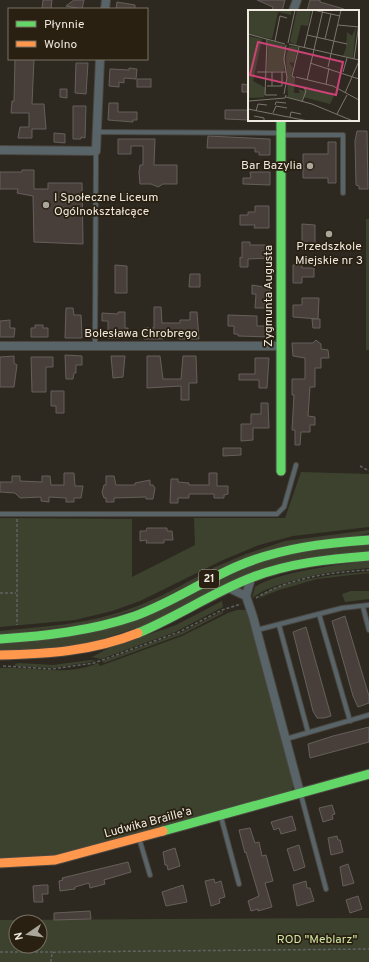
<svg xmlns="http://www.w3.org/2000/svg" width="369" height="962" viewBox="0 0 369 962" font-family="Overpass,sans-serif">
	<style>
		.green { fill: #3d422e; fill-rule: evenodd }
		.building { fill: #493f3a; stroke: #655f5a }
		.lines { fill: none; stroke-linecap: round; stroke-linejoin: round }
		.lane-casing { stroke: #4b4740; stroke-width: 6 }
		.street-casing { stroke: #4b4740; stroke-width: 10 }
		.fast-casing { stroke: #4b4740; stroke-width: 11 }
		.slow-casing { stroke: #4b4740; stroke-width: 11 }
		.path { stroke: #5f6362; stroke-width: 1.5; stroke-dasharray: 3 2; stroke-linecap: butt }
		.lane { stroke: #596469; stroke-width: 4 }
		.street { stroke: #596469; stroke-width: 8 }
		.fast { stroke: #63d668; stroke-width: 9 }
		.slow { stroke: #ff974d; stroke-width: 9 }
		.poi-dot { fill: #aba69c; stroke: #292011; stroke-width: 1.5 }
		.labels { text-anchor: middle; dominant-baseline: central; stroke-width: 3.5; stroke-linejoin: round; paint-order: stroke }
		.shield { fill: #292011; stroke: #b4ada1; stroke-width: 1 }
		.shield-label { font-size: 11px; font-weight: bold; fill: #efe9df }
		.poi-label { font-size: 12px; fill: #efe9df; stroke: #292011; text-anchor: end }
		.street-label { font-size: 12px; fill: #efe9df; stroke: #292011 }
		.park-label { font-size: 12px; fill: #cee5a3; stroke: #292011 }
		.inset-road { fill: none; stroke: #7b766d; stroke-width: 1 }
		.view { fill: #cb4275; fill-opacity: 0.15; stroke: #cb4275; stroke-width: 2 }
		.inset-edge { fill: none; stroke: #efe9df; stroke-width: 2 }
	</style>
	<rect width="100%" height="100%" fill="#2d2921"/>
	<g class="green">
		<rect x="366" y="219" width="3" height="131"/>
		<path d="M301 472 369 474V527L293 536 259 545 223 560 140 601 112 611 75 620 0 627V518L132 519V577L195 545 194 518H285Z"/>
		<path d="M369 530V533L213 573 211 571 213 568 246 554 285 541Z"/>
		<path d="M369 545V552L220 587 217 581 247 567 291 553Z"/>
		<path d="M369 561V568C334 571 300 576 268 589 262 591 257 595 252 598L255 587C276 572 342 564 369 561Z"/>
		<path d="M206 572 208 575 150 605 93 623 0 635V631C38 627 77 625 114 614 146 605 177 588 206 572Z"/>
		<path d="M369 572V573L317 579 279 590 259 598C275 580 345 573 369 572Z"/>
		<path d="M212 583 216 589 148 624 85 645 0 651V644L63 637Z"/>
		<path d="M351 591H369V599L345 602 342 594Z"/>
		<path d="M222 601 223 607 175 632 101 659 92 657 109 648 176 625Z"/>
		<path d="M237 610H248L294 784 291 792 64 855 0 860V668C33 666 66 677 98 663L100 666 182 636 228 613Z"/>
		<path d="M223 611V613L183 634 104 663 102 661 182 632Z"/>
		<path d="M91 660 97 661 53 668 15 666V664L19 663 53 665Z"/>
		<path d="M369 918V962H0V920ZM16 922H40V946H16Z"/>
	</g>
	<g class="building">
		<path d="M43 0H52L51 9H42Z"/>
		<path d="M74 0H84L82 9 66 6Z"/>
		<path d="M257 0H285L282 11 272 10 273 7Z"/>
		<path d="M310 0H320V2L344 9 343 11H307Z"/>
		<path d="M117 2 135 5V9H116Z"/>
		<path d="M15 59H34L32 104H44L46 129H32V138H18L20 127H29V113H11L12 101H14Z"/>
		<path d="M76 63H88L86 94 75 93Z"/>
		<path d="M129 68 137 69 136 79 124 78V83L119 82V87L109 86 110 69 129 70Z"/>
		<rect x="137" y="79" width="14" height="8"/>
		<path d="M242 84 249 85V92H242Z"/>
		<path d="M60 89H67V98L60 97Z"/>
		<path d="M109 103H118V112H137V120H133V122L108 120Z"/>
		<path d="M73 106H86L85 138 81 137V139H73Z"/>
		<path d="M225 110H249V120L225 119Z"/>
		<path d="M357 131H367L368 189H359V186L356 185 355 141Z"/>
		<path d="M54 133 65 134V143L54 142Z"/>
		<path d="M208 136 270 139V155H259V152H255V148H207Z"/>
		<path d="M118 139H155L154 165H177V184H163L158 187 151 184H140L139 172 140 165H143V146H131V154H118Z"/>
		<path d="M328 142H336V183H328V178H303V154H328Z"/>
		<path d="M22 170H34V189H48V183H82L83 244 34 242 33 196 17 193 18 189H0V172H22Z"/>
		<path d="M250 172H270V185L243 184V178H251Z"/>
		<path d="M255 206H269V228H254L255 225H240V215H248V212H255Z"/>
		<path d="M302 224 315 225V249H302Z"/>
		<path d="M242 242H250V245H270V258L248 259V267H240V257L242 258Z"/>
		<path d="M115 265 127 266V293H115Z"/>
		<path d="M293 265H302V268H314V277H302V283H293Z"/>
		<path d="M190 274H200V287H189Z"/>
		<path d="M252 285 270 288 269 301H265V308H255L256 294H252Z"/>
		<path d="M302 298H319L318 319 293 317V305H302Z"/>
		<path d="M154 307H161L162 323H180V320H190V312H197L199 339H179L180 331H163V339H144V328H154Z"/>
		<path d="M66 308H73L74 315H81L82 338H65Z"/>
		<path d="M118 312H125V328H128V338H108V321H102V313L118 314Z"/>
		<path d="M228 315 257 316V326H269L270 337 238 336V334H234V326H228Z"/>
		<path d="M312 319H320V328H313Z"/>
		<path d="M10 320V328H15L14 337H0V321Z"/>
		<path d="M35 325H43V328H48V337H31V328H35Z"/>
		<path d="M316 340 321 344V349L328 350 329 358H321V368H315V387H310L308 416 315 417V425H310V432H301L300 445H295V430H292L294 395H292V379H305V358L293 356 292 343H313Z"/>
		<path d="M65 355 82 356V365H76V373H74L73 379H66Z"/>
		<path d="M14 356V363L17 365 14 387H0V357Z"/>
		<path d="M111 356H125L123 377 113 378Z"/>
		<path d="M147 356H160L163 379H181L183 356H196L197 383H189V400H181V386L147 388Z"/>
		<path d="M31 357H53V367H46V392H32Z"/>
		<path d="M255 358H269L267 388H259V380H239V374H255Z"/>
		<path d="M51 391H64V413H56V406H51Z"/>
		<path d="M261 403H268L269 428H253V440L241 441V424H251V414H261Z"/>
		<path d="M223 448H241V455L223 456Z"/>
		<path d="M64 473H74L75 486H83L81 498H74V502H66V498L49 497V502L41 501V497L20 498 15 493 0 492V482H12V476H20V481L42 482V476H50L51 485H64Z"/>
		<path d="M209 473H217V486H228V494L224 495V498H214V494H189V498H178V503H170L171 479H178V482L189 483V485H209Z"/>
		<path d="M106 476H114L116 485H135V483L150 480V485H153L155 488 153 499H146V497L114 498V502H106V498H104L102 492 104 485H106Z"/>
		<path d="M147 528H167V531H172L173 540H164V543H146L147 540 140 541V531H146Z"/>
		<path d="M345 616 369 696V703L358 707 353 696 332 621Z"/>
		<path d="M306 627 331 716 324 718H317L313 711 293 632Z"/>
		<path d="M369 727V742L310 758 308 744 333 736Z"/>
		<path d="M332 805 335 814 332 815 333 819 323 822 319 808Z"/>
		<path d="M292 816 296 830 281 834 279 828 274 830 271 822Z"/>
		<path d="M250 828 255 843 259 842 262 856 266 855 273 881 265 883 272 907 258 911V909L251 911 248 901 259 896 246 852 245 853 239 830Z"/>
		<path d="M337 836 338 840H340L343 852 331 855 328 838Z"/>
		<path d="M299 845 305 867 294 871 287 849Z"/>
		<path d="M175 848 180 866 168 870 167 865H165L163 852Z"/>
		<path d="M128 862 131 872 104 880 105 884 90 888 89 883 75 887V889L60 891 59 881 63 880 62 878Z"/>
		<path d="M348 864 354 883 343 886 340 867Z"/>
		<path d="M214 879 215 883 221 881 225 897 219 899 220 903 211 906 205 881Z"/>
		<path d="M306 881 307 888H310L314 901 297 906 293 885Z"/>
		<path d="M44 885H48V894H42L43 902H34L33 886Z"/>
		<path d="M183 885 187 902 166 906 162 892Z"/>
		<path d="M358 896 362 909 350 913 346 900Z"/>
		<path d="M90 911 91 919 54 920V913Z"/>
	</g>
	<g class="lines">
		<defs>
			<g id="lane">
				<path d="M96 132 279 133"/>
				<path d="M282 135H343V193"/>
				<path d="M95 346 96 151"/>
				<path d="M0 514H277L284 507 296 465"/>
				<path d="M363 607 369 630"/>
				<path d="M319 614 350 721"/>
				<path d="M279 625 308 732"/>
				<path d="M257 630 342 608 369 605"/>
				<path d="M286 739 369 715"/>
				<path d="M301 795 326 889"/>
				<path d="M221 817 239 884"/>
				<path d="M139 838 150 875"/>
			</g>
			<g id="street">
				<path d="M105 9 106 0"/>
				<path d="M293 11 297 0"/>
				<path d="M0 150 96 151 100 59"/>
				<path d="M0 346H281"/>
				<path d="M251 578 246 596 253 617 300 793"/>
				<path d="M229 588 246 596"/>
			</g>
			<g id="fast">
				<path d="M281 120V471"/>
				<path d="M138 633C177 617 213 592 253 577 290 563 329 559 369 556"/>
				<path d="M0 639C45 636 91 631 135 616 171 603 203 581 238 566 280 548 325 543 369 540"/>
				<path d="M163 831 369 774"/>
			</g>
			<g id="slow">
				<path d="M0 655C47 654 93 651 138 633"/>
				<path d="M0 863 55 860 163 831"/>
			</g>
		</defs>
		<use href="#lane" class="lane-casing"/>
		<use href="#street" class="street-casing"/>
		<use href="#fast" class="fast-casing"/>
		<use href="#slow" class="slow-casing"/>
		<g class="path">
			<path d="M360 466 369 471"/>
			<path d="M17 519V625"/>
			<path d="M0 593H16"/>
			<path d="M256 598C288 578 331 572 369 570"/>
			<path d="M3 666 52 669 94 663 179 632 222 610 241 604"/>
			<path d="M0 952H54"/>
			<path d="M51 962 52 953 56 952 369 949"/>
		</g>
		<use href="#lane" class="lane"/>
		<use href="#street" class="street"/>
		<use href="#fast" class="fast"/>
		<use href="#slow" class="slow"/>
	</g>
	<g class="poi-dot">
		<circle cx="310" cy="166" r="4"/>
		<circle cx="46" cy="205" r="4"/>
		<circle cx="329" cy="234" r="4"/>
	</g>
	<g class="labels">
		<rect class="shield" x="199" y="570" width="20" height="18" rx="3"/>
		<g class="shield-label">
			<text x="209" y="579">21</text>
		</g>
		<g class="poi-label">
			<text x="302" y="166">Bar Bazylia</text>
			<text x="54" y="198" text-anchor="start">I Społeczne Liceum<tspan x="54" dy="14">Ogólnokształcące</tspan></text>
			<text x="329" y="247" text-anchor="middle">Przedszkole<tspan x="329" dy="14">Miejskie nr 3</tspan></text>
		</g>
		<g class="street-label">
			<text transform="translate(269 296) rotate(-90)">Zygmunta Augusta</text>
			<text x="141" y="334">Bolesława Chrobrego</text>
			<text transform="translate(148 823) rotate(-15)">Ludwika Braille'a</text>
		</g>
		<g class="park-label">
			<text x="317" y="940">ROD "Meblarz"</text>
		</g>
	</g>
	<g transform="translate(248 10)">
		<rect width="111" height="111" fill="#2d2921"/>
		<path d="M0 0H44L43 5 30 2 24 29 0 24ZM49 0H63L60 16 53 15 48 35 42 32ZM108 17 105 48 95 46 98 38 99 22 104 26ZM0 26 14 29 5 71 18 78 16 87H21L0 88ZM20 30 37 35 36 61H19ZM41 36 50 37 46 53 41 52 45 58 43 66 47 69 46 83H52L50 79 56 81 57 77 79 83 86 86 82 94 55 87 54 91 40 87 38 47Z" fill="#3d422e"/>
		<path class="inset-road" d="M90 15 111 17M0 24 37 34M59 25 99 34M19 29 17 85H29M77 29 83 4M27 31 32 6 39 8M40 33 47 0M41 34 111 50M56 38 65 0 92 6M106 49 111 13M62 53 111 69M80 57 93 0M9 62H38M24 62V76M95 62 99 48M48 67 85 76 111 90M47 68 44 66 51 37M59 70 75 0M78 74 81 58M19 76H34V62M97 83 111 51M36 84 39 68 36 49 38 35M38 87 64 94 105 111M1 91 37 88 38 85M54 92 58 81 56 78M27 95 28 92 38 93M0 99 60 111M8 101 10 94 19 95M25 103 28 96 39 98M89 104 99 85M6 106 16 108V111M42 107 43 102 53 104"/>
		<path class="view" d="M10 32 95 52 88 85 2 65Z"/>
		<rect width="111" height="111" class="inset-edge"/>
	</g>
	<rect x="8" y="8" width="140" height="52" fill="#292011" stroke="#787063"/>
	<rect x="16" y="21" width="20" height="6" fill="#63d668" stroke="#787063"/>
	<text x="44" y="28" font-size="12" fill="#efe9df">Płynnie</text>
	<rect x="16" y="41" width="20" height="6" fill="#ff974d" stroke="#787063"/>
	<text x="44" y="48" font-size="12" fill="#efe9df">Wolno</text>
	<g transform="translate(28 934) rotate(257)"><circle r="19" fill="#292011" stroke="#787063"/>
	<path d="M0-3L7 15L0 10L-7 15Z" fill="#aba69c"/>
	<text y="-6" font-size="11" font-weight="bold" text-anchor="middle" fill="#efe9df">N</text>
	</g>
</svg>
